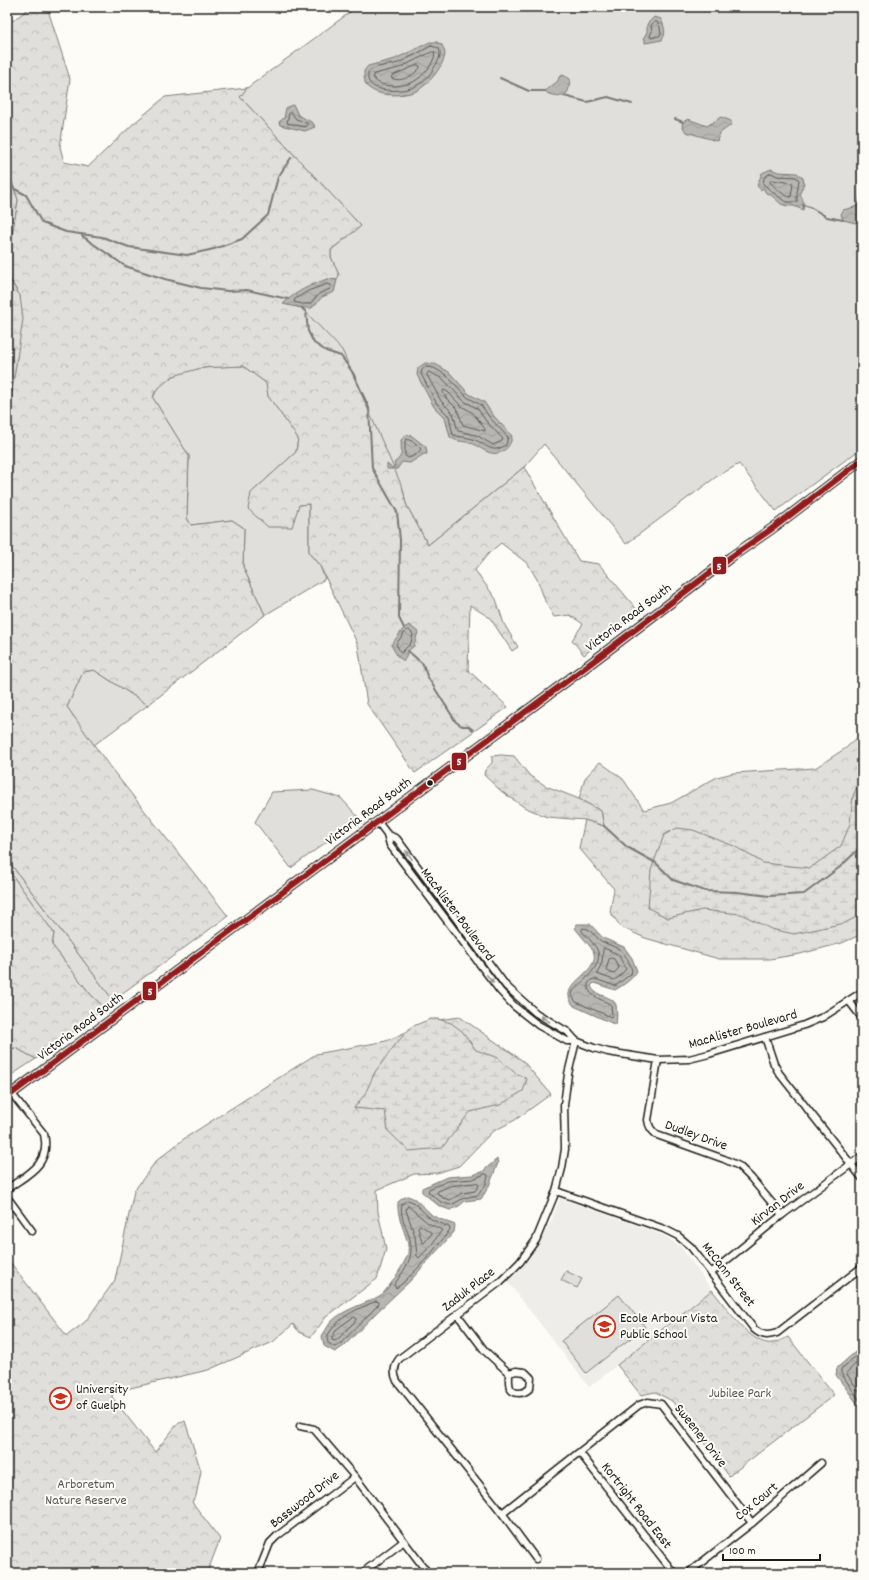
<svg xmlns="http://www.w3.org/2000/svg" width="869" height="1580" viewBox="0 0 869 1580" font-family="Dekko,sans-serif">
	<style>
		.built { fill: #eeede9 }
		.grass { fill: #e0dfdb; stroke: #7e7e7c }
		.forest { fill: url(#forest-crowns); stroke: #7e7e7c }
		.wetland { fill: url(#wetland-marsh); stroke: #7e7e7c }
		.water { fill: url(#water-waves); stroke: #797876 }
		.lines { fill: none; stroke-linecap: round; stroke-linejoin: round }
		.shore { stroke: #5a5a58; stroke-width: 1 }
		.stream { stroke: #797876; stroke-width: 2 }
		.minor-casing { stroke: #1c1c1c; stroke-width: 9 }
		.secondary-casing { stroke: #1c1c1c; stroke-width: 11 }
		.minor { stroke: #fdfcf7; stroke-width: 6 }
		.secondary { stroke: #fdfcf7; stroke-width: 8 }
		.bus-1-casing { stroke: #fdfcf7; stroke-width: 9 }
		.bus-1 { stroke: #921b1e; stroke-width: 6 }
		.oneway { fill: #989794 }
		.bus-dot { fill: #1c1c1c; stroke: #fdfcf7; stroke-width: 1.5 }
		.labels { text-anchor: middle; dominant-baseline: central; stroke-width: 4; stroke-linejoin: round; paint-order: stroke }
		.street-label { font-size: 14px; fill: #1c1c1c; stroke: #fdfcf7 }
		.poi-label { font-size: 14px; fill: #1c1c1c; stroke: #fdfcf7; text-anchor: start }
		.park-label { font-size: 14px; fill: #575655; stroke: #fdfcf7 }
		.line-badge { stroke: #fdfcf7; stroke-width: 1.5 }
		.badge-label { font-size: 11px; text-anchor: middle; font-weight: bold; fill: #fff }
	</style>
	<defs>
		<pattern id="forest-crowns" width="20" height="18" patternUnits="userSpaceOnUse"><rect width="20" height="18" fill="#e0dfdb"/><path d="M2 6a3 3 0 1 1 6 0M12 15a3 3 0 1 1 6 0" fill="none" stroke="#c0bfbb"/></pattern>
		<pattern id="wetland-marsh" width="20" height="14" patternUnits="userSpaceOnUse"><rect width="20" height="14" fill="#e0dfdb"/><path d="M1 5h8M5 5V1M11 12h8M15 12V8" fill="none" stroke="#c0bfbb"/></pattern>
		<pattern id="water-waves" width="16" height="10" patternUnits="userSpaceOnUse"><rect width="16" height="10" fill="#b7b6b2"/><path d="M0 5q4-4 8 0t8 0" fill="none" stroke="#9d9c98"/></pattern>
	</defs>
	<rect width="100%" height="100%" fill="#fdfcf7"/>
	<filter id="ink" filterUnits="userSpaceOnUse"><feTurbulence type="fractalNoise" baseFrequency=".025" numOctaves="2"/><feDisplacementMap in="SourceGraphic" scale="8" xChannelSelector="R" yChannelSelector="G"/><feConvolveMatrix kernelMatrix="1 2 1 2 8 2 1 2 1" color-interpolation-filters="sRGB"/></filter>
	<g filter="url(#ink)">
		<path class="built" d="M560 1198 663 1235 681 1247 712 1290 589 1387 508 1282 530 1258 551 1222Z"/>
		<g class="grass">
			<path d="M357 7H862V448L776 511 739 464 716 477 626 544 544 444 524 467 428 545 406 504 403 489 283 304 339 275 331 257V250L361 226 240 97 247 88Z"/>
			<path d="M243 366 266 383 268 396 298 438 296 452 251 493 300 505 309 504V553L320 566 325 579 265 615 243 567 244 528 232 520 191 525 187 518 189 456 153 398C166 365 214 367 243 366Z"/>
			<path d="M94 670 148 705 94 745 67 707 83 672Z"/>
			<path d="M313 790 341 798 359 818 291 868 255 822 272 792Z"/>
			<path d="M7 859 113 1000 105 1008 91 995 52 945 54 933 7 868Z"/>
			<path d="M16 1048 36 1059 7 1078V1050Z"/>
			<path d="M566 1271 582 1279 577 1288 561 1280Z"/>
			<path d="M619 1295 645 1327 586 1373 561 1341Z"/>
		</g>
		<g class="forest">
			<path d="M31 7H47L70 79 60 147 64 162 88 167 133 124 165 97 247 88 240 97 361 226 331 250V257L339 275 337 280 327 279 284 304 302 308 342 350 403 489 406 504 428 545 524 467 579 561 599 564 639 612 584 655 572 640 583 624 570 615 554 617 545 601 538 581 528 564 501 543 489 553 475 570 496 599 504 624 518 647 512 651 490 618 470 605 468 670 508 707 415 773 367 704 358 645 320 566 309 553V504L299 505 292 527H268L248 509 251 493 296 452 298 438 268 396 266 383 243 366 201 368 173 376 155 391 153 398 189 456 187 518 191 525 232 520 244 528 243 567 265 615 148 705 94 670 83 672 67 707 110 767 228 916 113 1000 7 859V423L17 357 20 296 7 274V264L18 200 7 167V25Z"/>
			<path d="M862 733V934L842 943 800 954 770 959H719L645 938 621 927 610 912 614 889 579 848 585 820 604 826 601 811 579 799 585 778 600 762 623 779 644 810 671 803 717 777 733 773 815 768 846 748Z"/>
			<path d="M7 868 54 933 52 945 91 995 105 1008 36 1059 16 1048 7 1049Z"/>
			<path d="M460 1017 523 1061 551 1094 515 1120 492 1132 459 1166 437 1173 414 1174 377 1190 378 1212 386 1249 377 1279 326 1317 311 1337 299 1332 293 1324 273 1342 208 1370 113 1392 112 1397 155 1452 179 1422 185 1421 201 1471 196 1496 192 1502 220 1539 207 1573H7V1258L66 1335H68L85 1322 115 1280 134 1191 156 1161 185 1138 316 1054 386 1041 431 1021Z"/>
			<path d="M712 1290C725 1305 751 1347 773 1343 778 1342 783 1339 788 1337L834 1395 729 1476 672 1401 655 1392 641 1395 617 1365Z"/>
		</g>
		<g class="wetland">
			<path d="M7 167 18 200 7 264Z"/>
			<path d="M7 275 20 296 23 319 7 423Z"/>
			<path d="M501 755 514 756 530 776 546 786 579 799 601 811 604 826 585 820 547 817 524 807 501 791 484 775 485 770 492 763V756Z"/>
			<path d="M862 774V914L845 923 794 934 771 929 741 914 702 910 668 918 648 908 651 870 664 835 677 828 693 830 734 846 763 863 810 868 841 846 850 824 853 796Z"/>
			<path d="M430 1019H438L451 1023 462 1031 476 1050 498 1058 514 1072 527 1079 523 1091 500 1105 470 1112 442 1148 409 1151 388 1131 385 1111 354 1108 365 1094 375 1072 395 1045 411 1027Z"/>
		</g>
		<g class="water">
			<path d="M654 17 661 19C664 26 667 33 662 40L645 43V39H643L647 32V24Z"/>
			<path d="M430 42H437L442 45C443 48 445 51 445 54 444 66 426 88 414 92 401 96 380 97 369 88 364 85 364 77 364 71L368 66 395 59Z"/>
			<path d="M563 75 570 79C569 88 569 98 558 96 552 94 550 96 545 91L558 81 559 77Z"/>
			<path d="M292 105 294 106 298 115 313 123 315 127 305 131 280 125 279 122 284 118 286 108Z"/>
			<path d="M721 117 731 121V125L720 133 717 141 686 132 682 126 683 122 688 119 707 126Z"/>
			<path d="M771 169 778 172 797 173 803 178 804 183 800 193 804 203 803 210 794 206H787L781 204 771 195 766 193 763 188 761 190 757 186 762 173Z"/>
			<path d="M862 187V222L858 221 856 223 843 220 841 214 843 210 858 206Z"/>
			<path d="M327 279 337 280 334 292 322 297 312 308H302L283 304C296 291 311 285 327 279Z"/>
			<path d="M425 363 435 364 449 372 469 394 484 402 493 415 512 436C511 448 500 457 488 452 482 450 477 445 471 443 464 441 456 442 450 437L445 418 434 407 417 375 418 368Z"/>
			<path d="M406 435 412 436 426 447 427 454H424L410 463 402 462 397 469H387V464L392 468 395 466 394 463C404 455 401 453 401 440Z"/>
			<path d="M409 625 418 632 414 646 408 651 404 661 398 657 391 645 404 628Z"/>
			<path d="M577 924H590L603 938 624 947 632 958 637 971C632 980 623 985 615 990L594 983 591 986C594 997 613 995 616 1005 617 1011 617 1019 616 1025L574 1006C554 984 599 975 594 953 592 947 579 934 575 928Z"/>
			<path d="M497 1159 498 1163 489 1186 481 1199 465 1201 459 1206 450 1210 439 1206 422 1192V1188L447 1177 472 1175 482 1172Z"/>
			<path d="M408 1196 415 1199 433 1216 455 1225 454 1232 410 1281 378 1311 344 1346 335 1352 324 1346 322 1336C325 1332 327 1327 330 1323 344 1308 365 1305 381 1295 388 1290 406 1262 408 1253 411 1240 396 1220 398 1202L403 1198Z"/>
			<path d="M862 1346V1410L836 1375 837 1368Z"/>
		</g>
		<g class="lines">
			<g class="shore">
				<path d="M657 22 660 27 661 35 659 36 651 38 650 36 652 31 651 26 653 23Z"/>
				<path d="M431 46 439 48C442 56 438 61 434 68 430 75 422 84 414 87 404 92 365 94 368 75 368 73 368 71 371 70 378 65 389 66 398 63 409 58 420 52 431 46Z"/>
				<path d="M432 52H435C435 63 423 77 413 82 403 87 378 89 373 77L374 74 399 68Z"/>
				<path d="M418 65 420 66V68C413 76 401 83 391 78L392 76Z"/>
				<path d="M291 112 296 119 307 123V126L305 127 287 123 289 114Z"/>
				<path d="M771 173 777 176 796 177 799 180 797 193V202H788L784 201 763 184 764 178Z"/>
				<path d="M772 180 793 183 791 197C785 197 774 187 770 182Z"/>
				<path d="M328 284 331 285 330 289 320 293 310 304H302L294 302 295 299 308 291Z"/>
				<path d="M426 367 434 368 446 375 467 397 481 405 490 418 508 437 506 445C490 455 487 444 473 439 466 437 459 437 453 435L449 416 437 404 421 374 422 370Z"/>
				<path d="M429 372 443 379 464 401 478 409 486 421 503 439 502 441 493 445 476 435 458 431 453 413 441 401 427 375Z"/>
				<path d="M444 390 448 392 460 405 473 413 485 429V431L463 425 457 409 446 398 443 392Z"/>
				<path d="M407 439 414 442 421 449 417 454 409 458 405 456V442Z"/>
				<path d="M409 630 413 634 411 643 401 653 396 644 406 631Z"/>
				<path d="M583 928 588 929 601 941 621 950 628 960 632 970 631 974 615 986 595 979 591 980 588 984C587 997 603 999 611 1005L612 1016 611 1017 576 1002 572 996 573 991C582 982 602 967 598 952 596 945 587 937 582 931Z"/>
				<path d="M604 948 618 954 626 969 619 977 614 980 597 974 602 962 603 950Z"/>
				<path d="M611 958 614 959 619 968 613 974 606 970 609 959Z"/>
				<path d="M486 1174 488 1176 486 1184 478 1195 464 1198 451 1205 441 1202 428 1192 429 1189 448 1181 473 1179Z"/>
				<path d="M477 1183 479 1185 475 1191 462 1193 450 1200 443 1198 437 1193 438 1191 450 1186Z"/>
				<path d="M408 1200 413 1202 431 1219 449 1227 450 1229C443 1241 408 1281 396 1288L394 1285C409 1263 417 1254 406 1228 403 1220 400 1212 402 1204Z"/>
				<path d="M408 1206 428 1223 442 1230 432 1244 419 1258 417 1256 415 1236 406 1210Z"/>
				<path d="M420 1225 432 1233 424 1243 422 1242 418 1228Z"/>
				<path d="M376 1301 379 1302V1304L341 1343 335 1347 328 1343 327 1337C338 1316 356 1310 376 1301Z"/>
				<path d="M354 1317 356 1318V1320L338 1339 335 1341 332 1340V1337L337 1329Z"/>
				<path d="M862 1351 841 1369V1373L862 1404"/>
				<path d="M862 1358 846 1373 862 1395"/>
			</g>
			<g class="stream">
				<path d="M500 78 529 91H545"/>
				<path d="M564 96 587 102 608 97 632 104"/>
				<path d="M675 119 683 122"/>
				<path d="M7 189 13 188 26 195 42 223 66 232 102 237 129 247 187 255 214 249 242 239 268 215 278 177 291 158"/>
				<path d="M803 205 810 207 827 217 843 220"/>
				<path d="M82 236 125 266 165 279 201 288 228 291 247 290 288 299"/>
				<path d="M302 308 306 312 308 331 314 343 326 351 341 356 353 373 369 408 372 468 397 512 400 540 399 618 404 628"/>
				<path d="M408 651 423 664 427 676 456 722 462 726H468L473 730"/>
				<path d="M604 826 627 847 656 863 673 880 705 891 737 892 770 896 804 894 840 867 862 846"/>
			</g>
			<defs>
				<g id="minor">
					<path d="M378 822 387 834 390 845 500 991 514 1006 538 1025 567 1041H576"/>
					<path d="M387 834 397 839 506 986 536 1013 568 1032 576 1041 594 1048 608 1052 658 1060 689 1059 709 1054 804 1025 823 1017 862 992"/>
					<path d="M849 1001 862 1018"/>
					<path d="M765 1037 774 1064 779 1073 862 1178"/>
					<path d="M658 1060 648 1120C649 1127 651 1130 657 1135L724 1159 739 1166 751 1178 782 1215"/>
					<path d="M7 1189C28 1174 51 1165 44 1134L12 1094"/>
					<path d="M556 1191 664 1229 678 1236 691 1247 754 1329C762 1336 768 1336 777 1333L862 1267"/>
					<path d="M7 1197 32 1231"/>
					<path d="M711 1273 782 1215 862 1156"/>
					<path d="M457 1314 485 1351 509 1373"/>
					<path d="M516 1371 525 1372 531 1378 530 1388C527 1391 524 1393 519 1393 507 1393 509 1381 509 1373Z"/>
					<path d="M300 1426 314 1429 355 1477 428 1573"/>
					<path d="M580 1453 674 1573"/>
					<path d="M502 1513 397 1381C393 1373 394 1366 399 1359L500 1282 520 1262 536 1240 556 1191 562 1168 565 1149 564 1105 568 1074 576 1041"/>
					<path d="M536 1559 502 1513 639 1405 648 1402 661 1404 752 1523"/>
					<path d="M258 1573 270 1543 277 1536 355 1477"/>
					<path d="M362 1573 404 1541"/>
					<path d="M688 1573 752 1523 821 1463"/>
				</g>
				<path id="secondary" d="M7 1097 579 672 731 557 773 528 862 460"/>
			</defs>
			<use href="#minor" class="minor-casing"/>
			<use href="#secondary" class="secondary-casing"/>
			<use href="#minor" class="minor"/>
			<use href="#secondary" class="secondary"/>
			<defs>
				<path id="bus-1" d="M7 1097 579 672 731 557 773 528 862 460"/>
			</defs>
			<use href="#bus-1" class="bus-1-casing"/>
			<use href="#bus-1" class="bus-1"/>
		</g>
		<defs><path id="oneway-solid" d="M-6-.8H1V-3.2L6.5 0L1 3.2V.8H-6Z"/></defs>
		<g class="oneway">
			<use href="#oneway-solid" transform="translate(409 855) rotate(-126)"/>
			<use href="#oneway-solid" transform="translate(490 979) rotate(52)"/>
			<use href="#oneway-solid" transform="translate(545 1019) rotate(-147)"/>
		</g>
	</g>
	<defs>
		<symbol id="school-ring" viewBox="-11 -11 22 22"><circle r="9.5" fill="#fdfcf7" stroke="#c8321e" stroke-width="1.5"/><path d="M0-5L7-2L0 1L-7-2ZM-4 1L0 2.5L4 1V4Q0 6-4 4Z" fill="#c8321e"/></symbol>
		<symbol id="university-ring" viewBox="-11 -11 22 22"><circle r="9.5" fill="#fdfcf7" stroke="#c8321e" stroke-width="1.5"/><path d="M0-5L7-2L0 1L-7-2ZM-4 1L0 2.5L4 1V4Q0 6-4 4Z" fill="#c8321e"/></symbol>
	</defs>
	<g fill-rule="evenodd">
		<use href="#school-ring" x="592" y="1314" width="25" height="25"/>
		<use href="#university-ring" x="48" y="1386" width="25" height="25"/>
	</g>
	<circle class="bus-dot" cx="430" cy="783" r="3.5"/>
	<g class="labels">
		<g class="street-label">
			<text transform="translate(629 618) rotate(-37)">Victoria Road South</text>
			<text transform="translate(369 812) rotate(-37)">Victoria Road South</text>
			<text transform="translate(457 915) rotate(53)">MacAlister Boulevard</text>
			<text transform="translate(81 1027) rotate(-37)">Victoria Road South</text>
			<text transform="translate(743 1030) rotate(-16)">MacAlister Boulevard</text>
			<text transform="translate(696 1136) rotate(20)">Dudley Drive</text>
			<text transform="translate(778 1204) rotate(-38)">Kirvan Drive</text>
			<text transform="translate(728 1275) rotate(52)">McCann Street</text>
			<text transform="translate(469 1290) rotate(-38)">Zaduk Place</text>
			<text transform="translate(700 1436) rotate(52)">Sweeney Drive</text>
			<text transform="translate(305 1500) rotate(-38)">Basswood Drive</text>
			<text transform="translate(757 1502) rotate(-40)">Cox Court</text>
			<text transform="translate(636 1506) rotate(52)">Kortright Road East</text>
		</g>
		<g class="poi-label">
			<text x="620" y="1319">Ecole Arbour Vista<tspan x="620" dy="16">Public School</tspan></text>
			<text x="76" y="1390">University<tspan x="76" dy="16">of Guelph</tspan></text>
		</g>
		<g class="park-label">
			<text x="740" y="1394">Jubilee Park</text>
			<text x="86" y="1485">Arboretum<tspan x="86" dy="16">Nature Reserve</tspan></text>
		</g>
	</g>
	<g class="line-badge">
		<rect x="712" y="556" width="15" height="19" rx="4" fill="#921b1e"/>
		<rect x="451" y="752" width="16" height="19" rx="4" fill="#921b1e"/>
		<rect x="142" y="981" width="15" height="20" rx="4" fill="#921b1e"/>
	</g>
	<g class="badge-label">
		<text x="719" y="570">5</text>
		<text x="459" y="765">5</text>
		<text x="150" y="995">5</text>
	</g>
	<rect width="869" height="1580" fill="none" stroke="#fdfcf7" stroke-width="24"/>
	<rect x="12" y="12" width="845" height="1556" fill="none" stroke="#1c1c1c" stroke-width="1.5" filter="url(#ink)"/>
	<path d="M723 1554v6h97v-6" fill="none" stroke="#1c1c1c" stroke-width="2"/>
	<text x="729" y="1554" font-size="12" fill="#1c1c1c" stroke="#fdfcf7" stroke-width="3" paint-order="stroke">100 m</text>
</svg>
